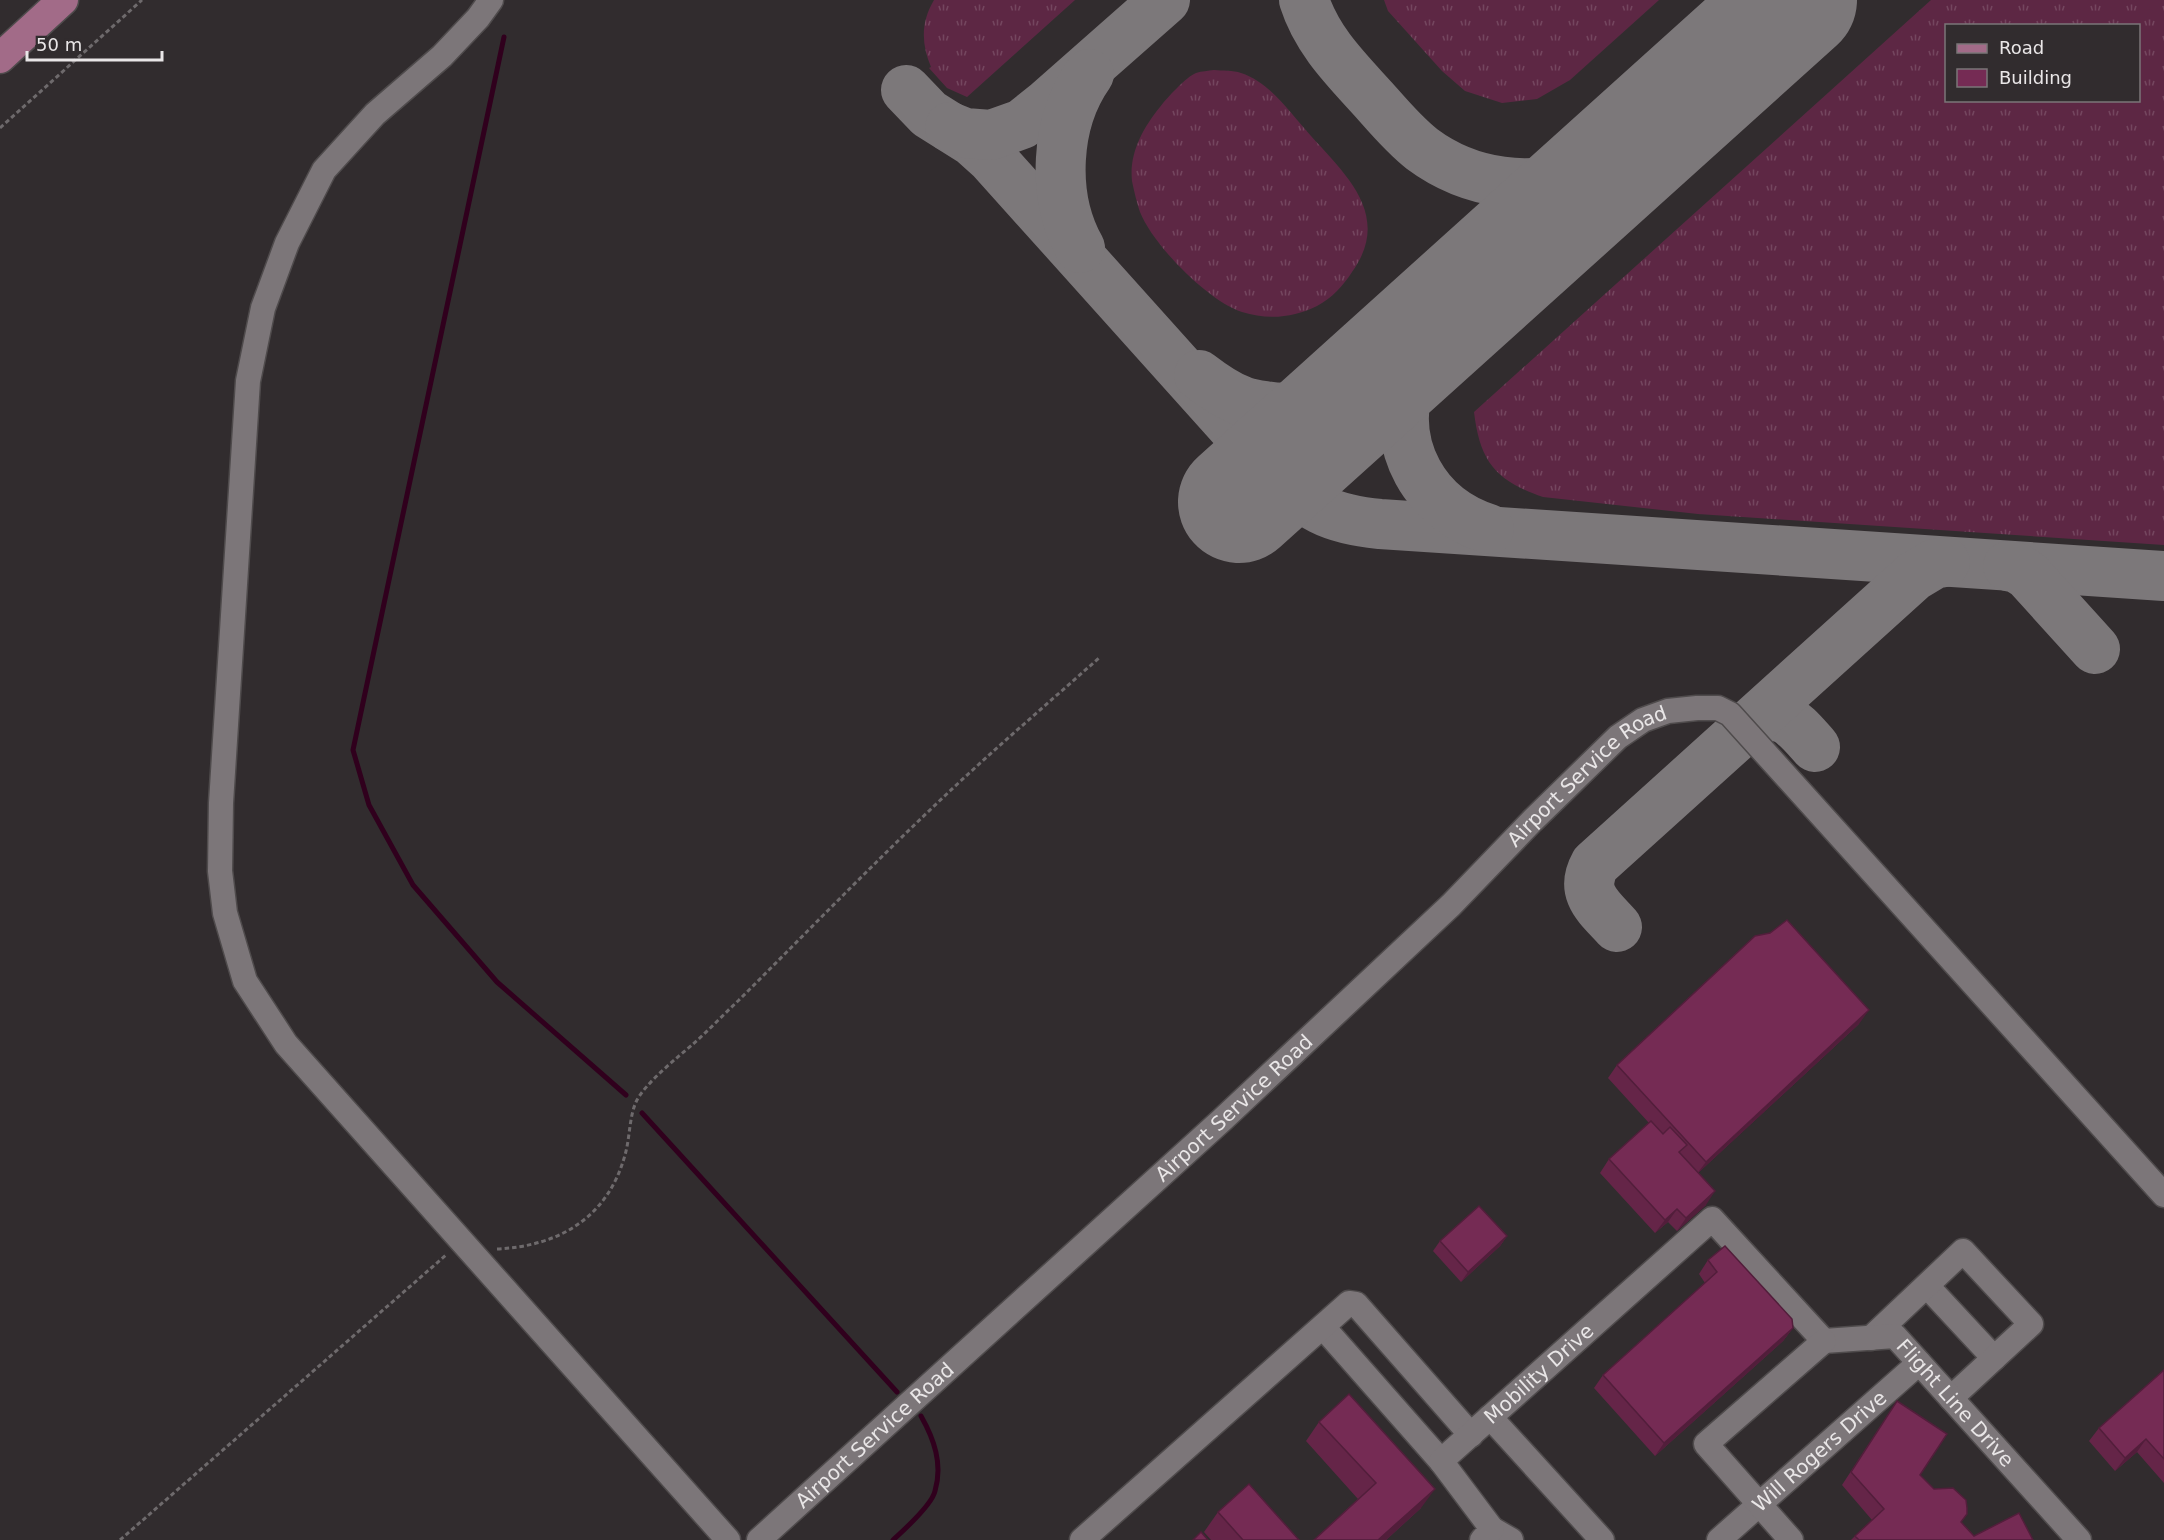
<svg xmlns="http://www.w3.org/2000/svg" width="2164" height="1540" viewBox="0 0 2164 1540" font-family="'DejaVu Sans',sans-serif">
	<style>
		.grass { fill: url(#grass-tufts); fill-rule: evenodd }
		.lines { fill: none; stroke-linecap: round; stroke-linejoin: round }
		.stream { stroke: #30001d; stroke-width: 5 }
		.taxiway { stroke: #7c787a; stroke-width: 50 }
		.runway { stroke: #7c787a; stroke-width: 122 }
		.minor-casing { stroke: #4f4b4c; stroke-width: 27 }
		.major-casing { stroke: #4f4b4c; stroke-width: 33 }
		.path { stroke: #6e6a6c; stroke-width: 3; stroke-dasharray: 4.5 3; stroke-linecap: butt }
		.minor { stroke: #7c7679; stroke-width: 24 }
		.major { stroke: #a26b88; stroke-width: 30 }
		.wall { fill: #652548 }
		.shaded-wall { fill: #521e3b }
		.building { fill: #752b54; stroke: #521e3b; stroke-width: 1.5 }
		.labels { text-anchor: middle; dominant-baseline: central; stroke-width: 4.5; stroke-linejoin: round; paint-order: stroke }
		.street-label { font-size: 20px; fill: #e9e6e7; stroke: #312c2e }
	</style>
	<defs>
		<pattern id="grass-tufts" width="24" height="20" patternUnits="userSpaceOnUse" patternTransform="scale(1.5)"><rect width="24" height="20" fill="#5d2744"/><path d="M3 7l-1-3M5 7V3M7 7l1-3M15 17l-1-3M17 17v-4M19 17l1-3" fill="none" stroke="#74465f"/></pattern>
	</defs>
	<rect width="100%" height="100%" fill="#312c2e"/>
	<g class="grass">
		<path d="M934 0H1075L967 97 947 88 929 68 931 67C921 43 921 22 934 0Z"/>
		<path d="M1384 0H1659L1570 80 1537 99 1502 103 1465 91 1442 71 1388 11Z"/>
		<path d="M1931 0H2164V545L1698 514 1543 497C1496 481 1480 462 1474 412ZM1946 26H2138V100H1946Z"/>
		<path d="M1214 70C1222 71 1233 70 1241 73 1271 83 1290 113 1311 136 1347 176 1392 216 1352 272 1343 286 1332 298 1317 306 1293 318 1268 320 1242 312 1208 301 1153 245 1140 212 1137 203 1134 191 1132 181 1129 153 1143 128 1160 107 1167 98 1186 77 1196 73 1202 71 1208 71 1214 70Z"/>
	</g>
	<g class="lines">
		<g class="stream">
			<path d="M504 37 353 750 369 805 413 885 497 982 626 1095"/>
			<path d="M642 1113 897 1392"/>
			<path d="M893 1540C904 1530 932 1505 935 1491 943 1464 934 1439 921 1416"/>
		</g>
		<g class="taxiway">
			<path d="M1304 0C1317 41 1346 69 1374 100 1389 117 1404 135 1422 149 1469 184 1533 194 1587 170 1621 155 1651 127 1680 105"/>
			<path d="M906 90 929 114 972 141 992 159 1273 472C1310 507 1328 519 1380 524L2164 576"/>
			<path d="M950 127 965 133 991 135 1022 124 1047 104 1165 0"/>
			<path d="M1080 248C1051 196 1055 122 1089 74"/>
			<path d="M1441 320C1429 340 1417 358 1410 381 1389 446 1425 509 1489 529"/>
			<path d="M1199 375C1212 385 1226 395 1242 401 1249 404 1257 405 1265 406 1310 414 1349 394 1386 370"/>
			<path d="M2008 566 2017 568 2028 575 2095 649"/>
			<path d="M1749 725C1781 704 1795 725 1815 747"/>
			<path d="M1617 927C1599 907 1579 893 1595 864L1914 576 1934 564 1945 562"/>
		</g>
		<path class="runway" d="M1239 502 1796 0"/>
		<defs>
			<g id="minor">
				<path d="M491 0 478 18 442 56 375 114 324 170 287 243 263 308 248 381 221 803 220 871 225 913 245 981 286 1044 728 1540"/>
				<path d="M1927 1286 1994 1358"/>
				<path d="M1323 1327 1441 1461"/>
				<path d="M1871 1338 1963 1251 2031 1324 1951 1398"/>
				<path d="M1490 1417 1602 1540"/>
				<path d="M1492 1529 1511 1540"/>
				<path id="s1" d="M759 1540 1223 1119 1451 905 1532 821 1618 737 1643 720 1668 711 1697 708H1718L1730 714 2164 1195"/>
				<path d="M1082 1540 1349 1303 1356 1304 1471 1435"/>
				<path id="s2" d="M1482 1540 1492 1529 1441 1461 1712 1219 1824 1341 1895 1336 2079 1540"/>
				<path id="s3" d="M1719 1540 1919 1363"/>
				<path d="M1791 1540 1706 1444 1824 1341"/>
			</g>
			<path id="major" d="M0 58 63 0"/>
		</defs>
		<use href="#minor" class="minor-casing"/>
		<use href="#major" class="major-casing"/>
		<g class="path">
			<path d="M0 128 142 0"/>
			<path d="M497 1249C560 1246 608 1217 625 1155 630 1138 629 1118 636 1102 645 1083 677 1058 693 1044 709 1030 724 1014 739 1000 803 936 866 871 932 808 986 756 1044 707 1100 657"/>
			<path d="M120 1540 446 1255"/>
		</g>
		<use href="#minor" class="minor"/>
		<use href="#major" class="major"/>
	</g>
	<g class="wall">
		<path d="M1859 1024 1698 1173 1706 1205 1677 1231 1668 1222 1655 1233 1600 1173 1609 1159 1649 1123 1608 1078 1617 1065Z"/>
		<path d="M1507 1236 1500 1246 1461 1282 1433 1251 1440 1241Z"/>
		<path d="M1708 1260 1793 1328 1783 1341 1655 1456 1594 1388 1603 1375 1705 1283 1699 1274Z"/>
		<path d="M2164 1370V1483L2137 1452 2115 1471 2089 1441 2099 1428Z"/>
		<path d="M1897 1401 1920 1475 1974 1536 2033 1540H1851L1855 1536 1872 1520 1842 1485Z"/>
		<path d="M1319 1422 1421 1508 1386 1540H1314L1358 1499 1306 1441Z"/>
		<path d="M1218 1512 1299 1540H1211L1204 1532Z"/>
	</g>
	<g class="shaded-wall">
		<path d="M1869 1010 1859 1024 1696 1175 1706 1162Z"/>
		<path d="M1715 1191 1706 1205 1677 1231 1686 1218Z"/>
		<path d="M1677 1209 1668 1222 1655 1233 1665 1220Z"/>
		<path d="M1507 1236 1500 1246 1461 1282 1468 1272Z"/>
		<path d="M1793 1328 1783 1341 1655 1456 1664 1443Z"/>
		<path d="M2146 1439 2137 1452 2115 1471 2125 1458Z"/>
		<path d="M1435 1489 1421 1508 1386 1540H1378Z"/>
	</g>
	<g class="building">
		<path d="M1787 920 1869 1010 1706 1162 1617 1065 1755 936 1770 933Z"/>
		<path d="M1651 1121 1663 1134 1670 1127 1687 1145 1679 1152 1715 1191 1686 1218 1677 1209 1665 1220 1609 1159Z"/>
		<path d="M1479 1206 1507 1236 1468 1272 1440 1241Z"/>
		<path d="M1725 1246 1792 1319 1793 1328 1664 1443 1603 1375 1717 1272 1708 1260Z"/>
		<path d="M2164 1370V1459L2146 1439 2125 1458 2099 1428Z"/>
		<path d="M1349 1394 1435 1489 1378 1540H1314L1376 1483 1319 1422Z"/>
		<path d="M1897 1401 1947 1434 1920 1475 1934 1489 1953 1488 1966 1500 1967 1508V1514L1961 1522 1974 1536 2019 1513 2033 1540H1859L1855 1536 1884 1509 1851 1472Z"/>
		<path d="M1249 1484 1299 1540H1243L1218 1512Z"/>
		<path d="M1201 1532 1208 1540H1193Z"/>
	</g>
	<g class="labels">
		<g class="street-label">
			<text stroke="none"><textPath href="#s1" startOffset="1128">Airport Service Road</textPath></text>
			<text stroke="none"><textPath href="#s1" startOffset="642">Airport Service Road</textPath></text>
			<text stroke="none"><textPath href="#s2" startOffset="231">Mobility Drive</textPath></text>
			<text stroke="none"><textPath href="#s2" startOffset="790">Flight Line Drive</textPath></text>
			<text stroke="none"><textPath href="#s1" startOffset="156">Airport Service Road</textPath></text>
			<text stroke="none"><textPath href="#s3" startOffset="134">Will Rogers Drive</textPath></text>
		</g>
	</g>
	<rect x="1945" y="24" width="195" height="78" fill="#312c2e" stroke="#7b7678" stroke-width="1.5"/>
	<rect x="1957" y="44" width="30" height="9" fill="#a26b88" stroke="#7b7678" stroke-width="1.5"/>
	<text x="1999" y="54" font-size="18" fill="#e9e6e7">Road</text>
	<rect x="1957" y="69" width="30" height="18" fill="#752b54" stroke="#7b7678" stroke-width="1.5"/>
	<text x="1999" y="84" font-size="18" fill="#e9e6e7">Building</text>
	<path d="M27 51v9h135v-9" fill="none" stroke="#e9e6e7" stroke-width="3"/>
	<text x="36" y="51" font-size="18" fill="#e9e6e7" stroke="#312c2e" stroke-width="4.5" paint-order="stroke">50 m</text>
</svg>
